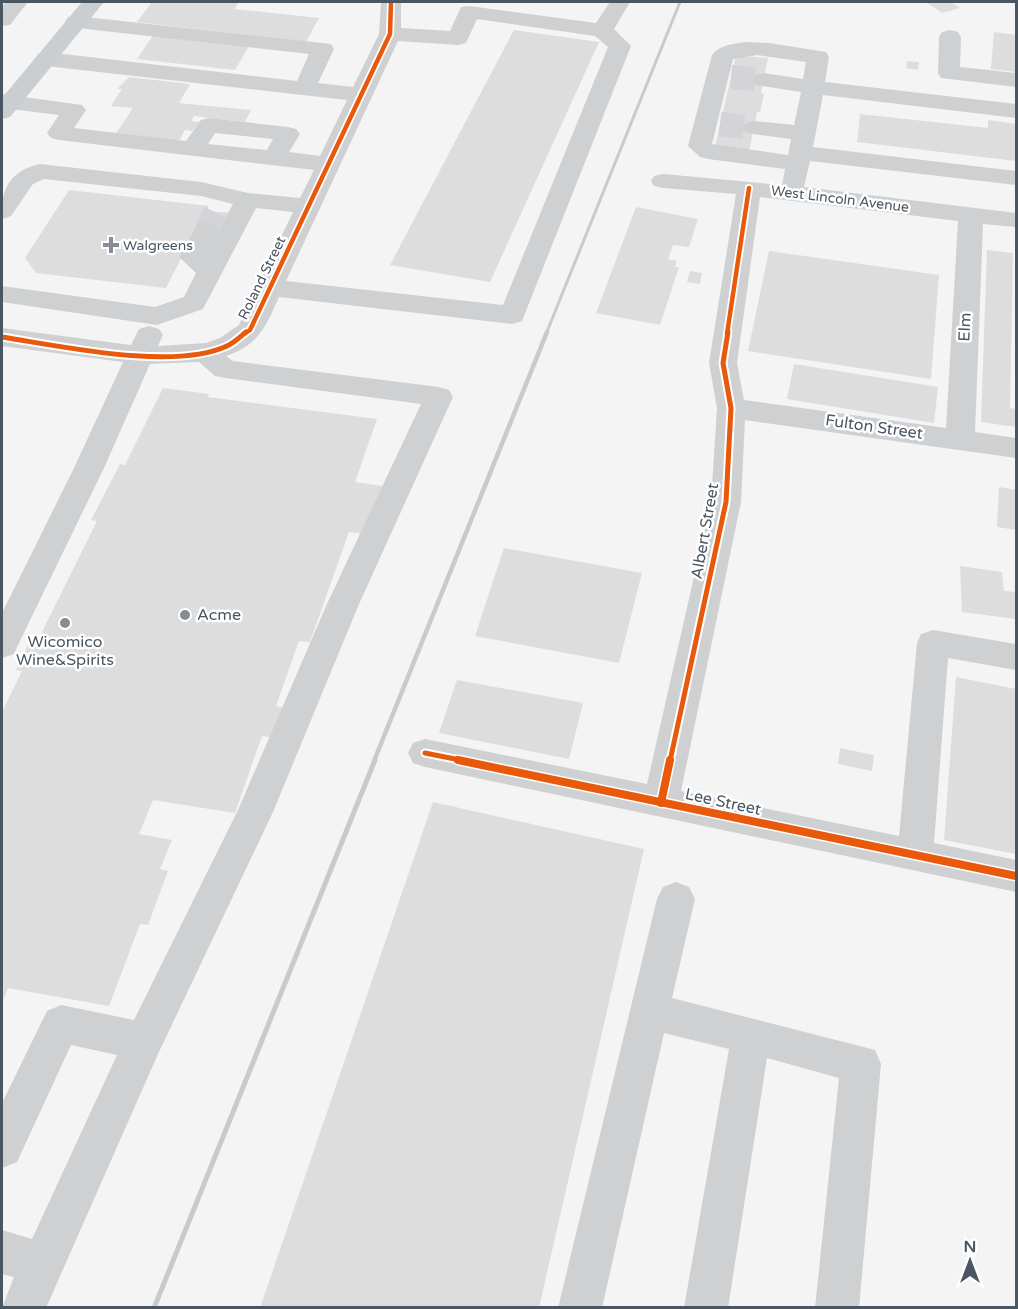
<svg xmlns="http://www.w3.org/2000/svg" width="1018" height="1309" viewBox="0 0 1018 1309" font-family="'Varela Round',sans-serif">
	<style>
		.building { fill: #ddddde }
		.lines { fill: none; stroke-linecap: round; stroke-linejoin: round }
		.minor-tunnel { stroke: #d2d4d7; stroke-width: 24; stroke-dasharray: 24 12; stroke-linecap: butt }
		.minor { fill: #ced0d2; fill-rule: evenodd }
		.major { fill: #caced1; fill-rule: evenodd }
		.rail-far2 { stroke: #c9cacc; stroke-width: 3 }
		.rail-far1 { stroke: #c9cacc; stroke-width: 4.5 }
		.rail { stroke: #c9cacc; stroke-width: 5 }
		.cycleway-far2-casing { stroke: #fff; stroke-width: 8 }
		.cycleway-far1-casing { stroke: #fff; stroke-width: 9 }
		.cycleway-casing { stroke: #fff; stroke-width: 11 }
		.cycleway-far2 { stroke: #e8590c; stroke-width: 4.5 }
		.cycleway-far1 { stroke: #e8590c; stroke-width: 5 }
		.cycleway { stroke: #e8590c; stroke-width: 8 }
		.poi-dot { fill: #868d94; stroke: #fff; stroke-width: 2 }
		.labels { text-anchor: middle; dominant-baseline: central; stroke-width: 5; stroke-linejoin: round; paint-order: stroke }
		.far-street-label { font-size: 14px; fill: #4a5661; stroke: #fff }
		.far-poi-label { font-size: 14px; fill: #4a5661; stroke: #fff; text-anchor: start }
		.street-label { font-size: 16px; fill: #4a5661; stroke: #fff }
		.poi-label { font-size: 16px; fill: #4a5661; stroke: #fff; text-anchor: start }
	</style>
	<rect width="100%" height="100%" fill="#f4f4f4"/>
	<g class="building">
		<path d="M152 2H239L234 9 319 18 306 42 137 22Z"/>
		<path d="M926 2H951L960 8 942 13Z"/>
		<path d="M514 30 599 42 490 282 390 265Z"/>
		<path d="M994 32 1016 35V72L991 69Z"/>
		<path d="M154 34 251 43 235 70 137 59Z"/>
		<path d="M736 55 768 58 761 93 764 94 760 112H757L749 151 715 147Z"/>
		<path d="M907 61 919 62 918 70 906 68Z"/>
		<path d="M129 77 190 84 179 103 251 110 245 122 194 116 191 121 200 122 192 131 185 130 178 143 115 135 133 108 111 106 122 89H117Z"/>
		<path d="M860 114 988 128V120L1016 124V161L857 142Z"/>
		<path d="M69 190 209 206 206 211 233 213 224 232 196 229 166 288 36 273 25 258Z"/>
		<path d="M636 207 698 219 689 247 673 245 668 259 677 261 675 267H679L660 325 596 313Z"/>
		<path d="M987 250 1013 253 1010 408 1016 409V427L981 422Z"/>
		<path d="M769 251 939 275 931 379 748 351Z"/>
		<path d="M690 271 702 273 700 284 687 282Z"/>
		<path d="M794 364 938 387 934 423 787 399Z"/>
		<path d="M163 388 209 394 208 397 377 419 355 482 382 486 365 534 349 532 310 642 299 641 276 706 286 708 275 738 262 736 235 813 153 800 139 834 172 840 160 869 168 871 148 925 140 924 109 1006 8 988 2 1002V712L22 671 16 670 31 639 38 640 97 521 91 520 120 464 125 465Z"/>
		<path d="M999 487 1016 490V530L997 527Z"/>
		<path d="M504 548 642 573 619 663 475 636Z"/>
		<path d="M960 566 1002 572 1004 591 1016 592V619L962 612Z"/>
		<path d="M956 677 1016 689V854L944 840Z"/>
		<path d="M457 680 583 703 569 759 439 733Z"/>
		<path d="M840 748 874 755 872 771 838 764Z"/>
		<path d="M433 802 644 849 539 1308H260Z"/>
	</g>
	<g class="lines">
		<g class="minor-tunnel">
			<path d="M731 77 764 80"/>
			<path d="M720 124 754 128"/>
			<path d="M206 230 215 212"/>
		</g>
		<g class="minor">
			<path d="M6 2H28L10 25 2 26V7Z"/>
			<path d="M381 2H401V28L450 31 461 7 469 6 596 23 610 2H630L614 29 631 46 522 321 512 324 279 297C266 326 259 345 226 356L233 361 439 387 449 390 453 397 359 604 273 812 158 1054 46 1308H2L14 1277 2 1274V1230L32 1239 117 1055 71 1045 17 1162 2 1168V1103L47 1011 61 1005 134 1020 238 810 327 604 421 404 225 378 215 376 199 362 150 364 104 468 18 645 14 654 2 658V613L74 468 123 362 2 346V328L131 345 139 329 149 326 159 329 163 335 158 346 206 343 220 338 239 325 293 212 256 208 203 309 157 325 2 302V286L155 307 184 297 196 273 179 257 197 225 206 222 215 225 219 230 206 255 233 204 201 196 44 179 33 184 11 216 2 219C0 189 10 171 40 164L201 182 248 193 300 198 314 170 59 140 51 138 47 133 59 115 2 108V94L82 105 86 110 74 128 186 141 201 120 209 118 288 127 296 129 300 134 289 152 320 156 347 100 46 66 38 64 35 59 38 54 46 52 297 81 309 54 68 27 65 22 68 17 76 16 331 44 334 49 318 83 353 87 379 34ZM477 19 595 36 608 47 503 305 286 281 398 41 458 45 466 43ZM215 133 273 139 267 150 208 144Z"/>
			<path d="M950 30 958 32 961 37 960 67 1016 73V87L941 78 938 73 939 37 942 32Z"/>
			<path d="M745 42 769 43 826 52 829 57 825 82 1016 104V118L823 95 813 147 1016 171V185L810 161 804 187 1016 213V227L983 224 975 432 1016 438V458L745 420 741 502 681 791 899 836 917 643 921 634 933 630 1016 644V670L948 658 934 843 1016 860V892L425 767 413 763 408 753 413 743 425 739 647 784 711 502 717 408 709 363 736 194 663 188 654 186 651 181 654 176 663 174 782 185 785 169 708 159 700 157 688 146 712 55C719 45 734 44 745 42ZM757 55 806 62 803 79 764 73 756 75 753 80 756 85 801 92 794 125 754 121 746 123 742 128 746 133 791 139 788 155 712 144 733 59ZM760 197 958 221 946 428 744 400 737 363Z"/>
			<path d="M676 882 689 887 695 899 672 998 875 1050 881 1064 859 1308H815L839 1078 767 1058 728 1308H684L729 1049 664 1033 602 1308H558L657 899 663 887Z"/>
		</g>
		<path class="major" d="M82 2H104L10 117 2 119V98Z"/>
		<path class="rail-far2" d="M546 334 680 2"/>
		<path class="rail-far1" d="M374 761 547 332"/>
		<path class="rail" d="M154 1308 375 760"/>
		<defs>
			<g id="cycleway-far2">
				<path d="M244 334 250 330 390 34 391 2"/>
				<path d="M727 334 749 188"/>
			</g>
			<g id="cycleway-far1">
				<path d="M2 337C61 346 173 371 227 346 234 343 240 337 246 332"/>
				<path d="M425 753 465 761"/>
				<path d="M670 761 726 502 731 408 723 363 728 332"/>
			</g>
			<g id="cycleway">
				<path d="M458 760 1016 876"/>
				<path d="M661 803 670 760"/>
			</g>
		</defs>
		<use href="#cycleway-far2" class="cycleway-far2-casing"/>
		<use href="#cycleway-far1" class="cycleway-far1-casing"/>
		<use href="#cycleway" class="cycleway-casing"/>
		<use href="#cycleway-far2" class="cycleway-far2"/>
		<use href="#cycleway-far1" class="cycleway-far1"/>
		<use href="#cycleway" class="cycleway"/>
	</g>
	<g class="poi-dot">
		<path d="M108 236h6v6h6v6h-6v6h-6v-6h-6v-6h6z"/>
		<circle cx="185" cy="615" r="6"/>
		<circle cx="65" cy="623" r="6"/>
	</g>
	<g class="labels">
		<g class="far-street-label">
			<text transform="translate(840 199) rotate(7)">West Lincoln Avenue</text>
			<text transform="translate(262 278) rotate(-64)">Roland Street</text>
		</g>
		<g class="far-poi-label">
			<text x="123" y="245">Walgreens</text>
		</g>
		<g class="street-label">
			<text transform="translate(965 327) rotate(-87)">Elm</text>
			<text transform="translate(874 427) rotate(8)">Fulton Street</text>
			<text transform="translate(705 531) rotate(-80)">Albert Street</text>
			<text transform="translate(723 802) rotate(12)">Lee Street</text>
		</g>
		<g class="poi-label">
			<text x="197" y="615">Acme</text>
			<text x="65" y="642" text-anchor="middle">Wicomico<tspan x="65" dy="18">Wine&amp;Spirits</tspan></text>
		</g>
	</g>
	<rect width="1018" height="1309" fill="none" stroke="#4a5661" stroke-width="6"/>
	<g transform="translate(970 1261)" stroke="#ffffff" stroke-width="4.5" paint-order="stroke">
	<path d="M0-4.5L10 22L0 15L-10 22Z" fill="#4a5661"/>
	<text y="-9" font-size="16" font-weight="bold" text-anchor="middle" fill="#4a5661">N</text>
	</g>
</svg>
